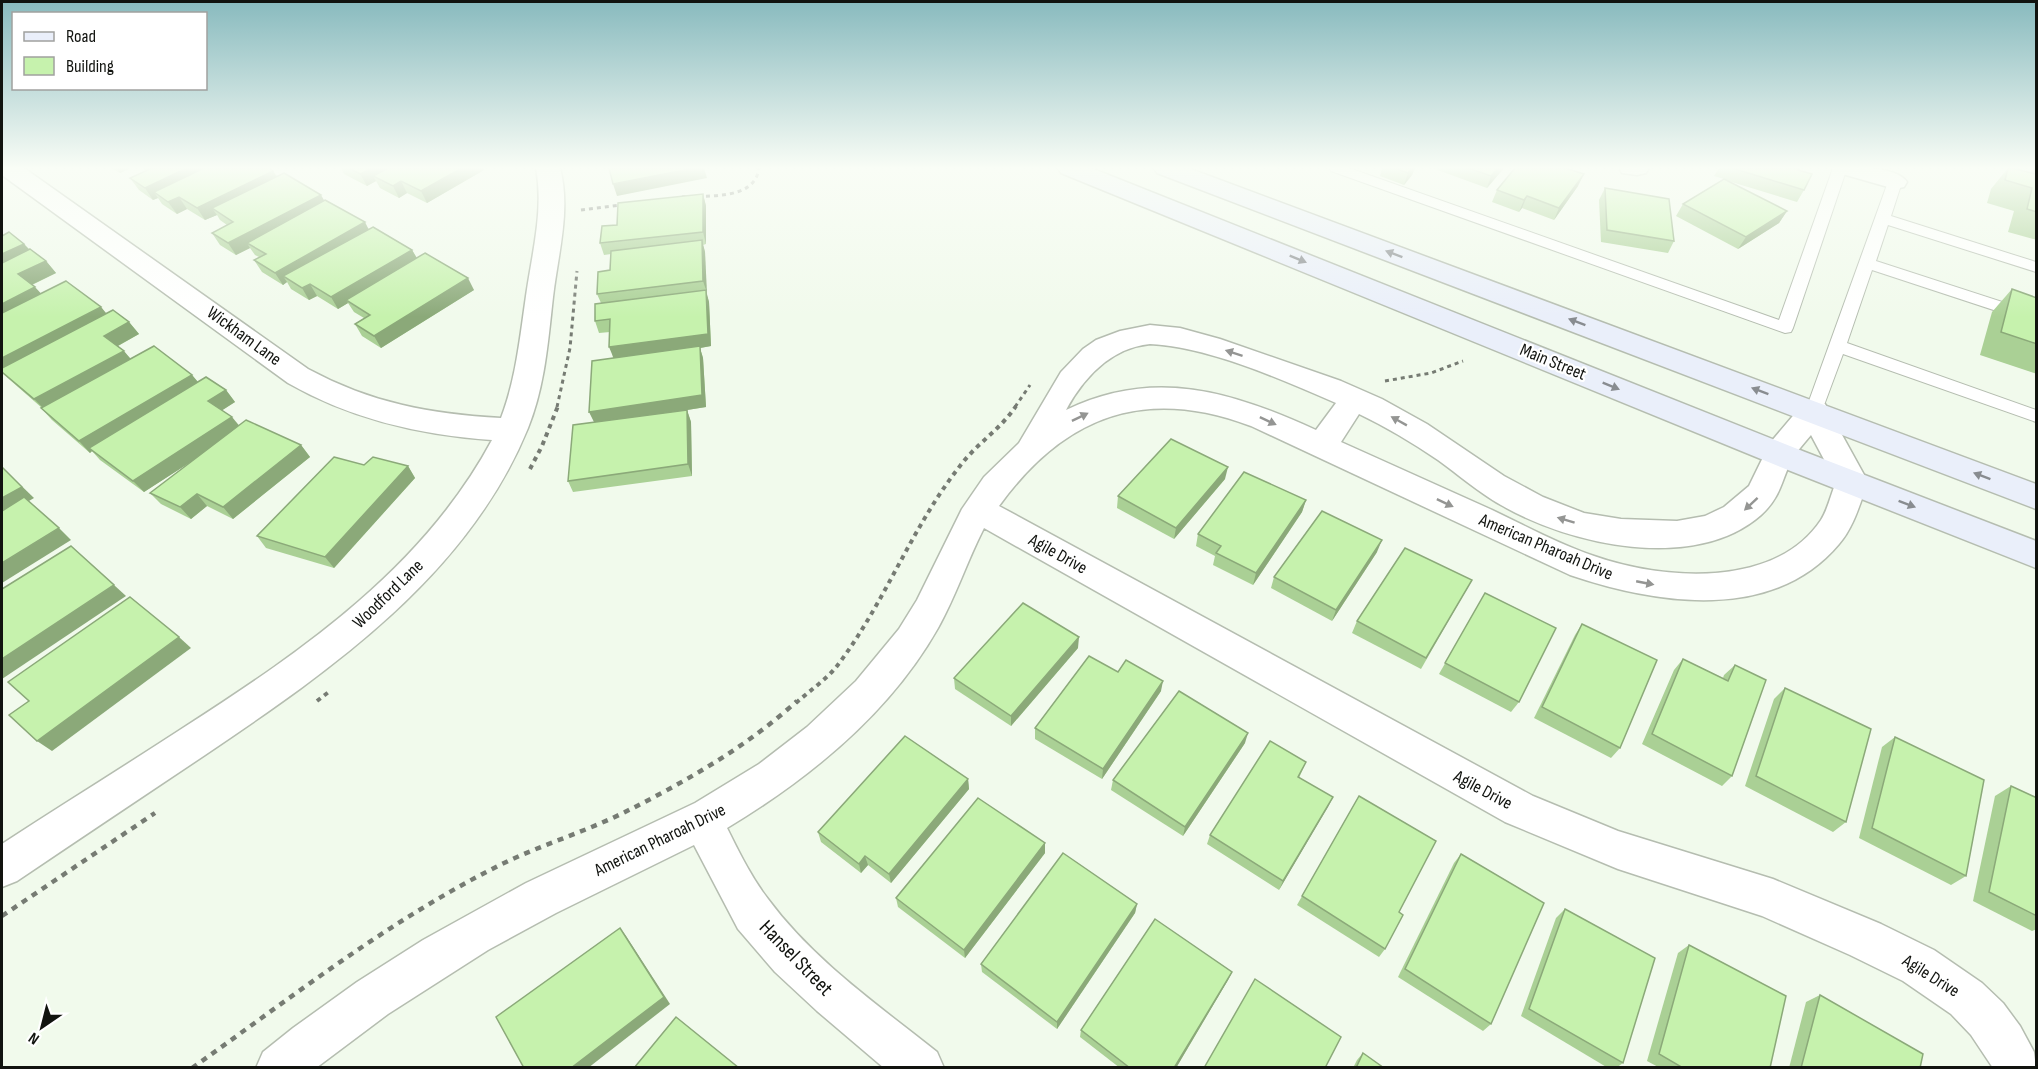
<svg xmlns="http://www.w3.org/2000/svg" width="2038" height="1069" viewBox="0 0 2038 1069" font-family="'Sofia Sans Condensed',sans-serif">
	<style>
		.lines { fill: none; stroke-linecap: round; stroke-linejoin: round }
		.lane-casing { stroke: #b5bdb0; stroke-width: 2 }
		.street-casing { stroke: #b5bdb0; stroke-width: 3 }
		.secondary-casing { stroke: #b5bdb0; stroke-width: 3 }
		.path-far2 { stroke: #767b73; stroke-width: 3; stroke-dasharray: 4 4; stroke-linecap: butt }
		.path-far1 { stroke: #767b73; stroke-width: 4; stroke-dasharray: 4.5 4.5; stroke-linecap: butt }
		.path { stroke: #767b73; stroke-width: 4.5; stroke-dasharray: 6 6; stroke-linecap: butt }
		.lane { fill: #fff; fill-rule: evenodd }
		.street { fill: #fff; fill-rule: evenodd }
		.secondary { fill: #eaeffa; fill-rule: evenodd }
		.wall { fill: #aad095 }
		.shaded-wall { fill: #8ba979 }
		.building { fill: #c6f2ad; stroke: #8ba979; stroke-width: 1.5 }
		.oneway { fill: #888c90 }
		.oneway2 { fill: #949593 }
		.labels { text-anchor: middle; dominant-baseline: central; stroke-width: 4.5; stroke-linejoin: round; paint-order: stroke }
		.street-label { font-size: 18px; fill: #11130f; stroke: #fff }
		.near-street-label { font-size: 21px; fill: #11130f; stroke: #fff }
	</style>
	<rect width="100%" height="100%" fill="#f1faec"/>
	<g class="lines">
		<defs>
			<g id="lane">
				<path d="M1329 168H1349L1779 320 1833 168H1847L1793 328 1791 332 1785 333 1331 171Z"/>
				<path d="M1895 178 1902 182 1891 216 2036 262V272L1888 225 1876 261 2036 313V324L1872 270 1847 343 2036 410V422L1843 354 1820 416 1814 418 1808 416 1805 412 1888 182Z"/>
			</g>
			<g id="street">
				<path d="M2 168H24L308 369C371 403 430 414 501 418 516 379 520 337 526 296 532 253 544 211 536 168H560C571 210 558 254 553 297 548 341 545 386 528 428 468 575 331 670 205 755 142 797 79 839 17 881L2 887V844C63 804 125 766 186 726 304 650 424 567 492 440 419 435 351 419 288 383L2 175Z"/>
				<path d="M1619 168H1649L1646 173 1637 175 1622 173Z"/>
				<path d="M1836 168C1854 167 1896 166 1907 182L1904 187 1895 189 1839 173Z"/>
				<path d="M1150 325 1180 328 1220 339 1341 381 1382 399 1427 424 1504 476 1543 497 1584 513 1621 519 1677 521 1705 516 1724 507 1749 486 1770 443 1803 404 1814 401 1825 404 1868 482C1860 503 1854 527 1839 544 1773 623 1656 604 1570 575L1251 426C1145 386 1065 415 999 506L1533 796 1618 831 1773 879 1881 924 1934 950 1982 983 2003 1003 2020 1026 2034 1052 2036 1068H1993L1971 1035 1951 1014 1903 981 1850 955 1762 916 1618 869 1505 822 984 528C967 561 956 596 938 628 890 713 810 778 727 828 739 852 751 877 768 899 813 960 878 1005 937 1052L944 1068H884L817 1011 775 972 738 929 694 845 556 913 488 950 388 1014 316 1068H256L263 1052 293 1028 357 982 423 940 526 883 695 803 759 764 807 727 856 681 899 629 917 600 962 509 984 477 1019 443 1061 372 1083 349 1096 340 1120 331ZM1150 344C1209 347 1281 379 1336 403L1316 430C1232 392 1155 367 1066 410 1084 377 1111 348 1150 344ZM1359 414C1386 427 1413 443 1438 460 1459 475 1478 492 1501 505 1570 545 1695 573 1761 515 1783 495 1781 478 1794 456 1799 449 1805 442 1811 435L1836 482C1831 494 1828 509 1821 520 1775 589 1662 580 1594 556 1558 544 1524 525 1490 509 1440 487 1391 464 1341 442Z"/>
			</g>
			<g id="secondary">
				<path d="M1058 168H1091L1805 452 2036 541V568L1783 468 1061 173Z"/>
				<path d="M1154 168H1188L2036 484V509L1157 173Z"/>
			</g>
		</defs>
		<use href="#lane" class="lane-casing"/>
		<use href="#street" class="street-casing"/>
		<use href="#secondary" class="secondary-casing"/>
		<g class="path-far2">
			<path d="M682 197C707 195 755 201 759 168"/>
			<path d="M581 210 621 205"/>
			<path d="M1385 381 1431 373 1463 361"/>
			<path d="M557 407 570 348 577 271"/>
			<path d="M1015 407 1030 385"/>
		</g>
		<g class="path-far1">
			<path d="M530 469 542 446 558 406"/>
			<path d="M317 701 330 691"/>
			<path d="M796 703C809 691 826 680 837 666 885 603 911 528 960 466 976 444 1001 429 1016 406"/>
		</g>
		<g class="path">
			<path d="M2 916 155 813"/>
			<path d="M192 1068C291 998 387 922 496 867 537 846 583 833 625 812 685 782 748 746 797 701"/>
		</g>
		<use href="#lane" class="lane"/>
		<use href="#street" class="street"/>
		<use href="#secondary" class="secondary"/>
	</g>
	<g class="wall">
		<path d="M111 168H131L120 173Z"/>
		<path d="M142 168H269L277 176 324 201 369 229 412 250 417 258 474 290 381 348 362 336 355 324 364 318 354 312 348 303 338 309 317 296 309 300 291 289 287 282 283 285 262 272 254 260 259 257 255 255 250 248 236 255 220 245 212 233 227 225 220 220 217 215 205 220 187 209 177 214 162 204 158 198 153 200 139 190 130 178 146 171Z"/>
		<path d="M341 168H483L484 170 427 203 407 193 399 198 380 188 376 181 367 186 344 174Z"/>
		<path d="M1382 168H1415L1412 175 1404 185 1380 176Z"/>
		<path d="M1432 168H1504L1487 188Z"/>
		<path d="M1719 168H1799L1798 170 1804 190 1797 202 1725 180 1787 211 1779 223 1738 249 1676 216 1683 204 1724 179 1714 176Z"/>
		<path d="M2008 168H2013L2030 173 2034 168H2037V240L2008 232 2014 211 1987 203 1991 189Z"/>
		<path d="M1578 186 1554 220 1522 208 1519 212 1492 202 1497 190Z"/>
		<path d="M1605 188 1674 241 1668 253 1601 242 1599 200Z"/>
		<path d="M703 194 706 206V244L703 245 705 252 706 293 709 302 711 346 700 348 703 358 706 407 687 410 691 422 692 476 573 492 568 481 594 422 613 358 610 332 599 333 595 321 601 303 597 294 610 270 611 254 604 255 600 243 617 225Z"/>
		<path d="M2 236 24 244 29 249 46 261 56 273 32 285 41 294 101 307 106 314 129 322 139 334 118 346 131 359 192 375 198 382 226 390 235 402 222 410 239 426 301 445 310 457 233 519 207 506 191 519 161 504 150 493 192 461 144 492 100 460 92 451 90 453 52 420 41 408H42L2 373Z"/>
		<path d="M2012 289 2037 298V374L1980 355 1992 312Z"/>
		<path d="M364 465 408 466 415 478 334 568 266 548 257 536Z"/>
		<path d="M1225 479 1174 539 1117 508 1118 496Z"/>
		<path d="M1306 500 1302 512 1253 585 1213 565 1215 556 1196 546 1198 534Z"/>
		<path d="M1377 552 1332 621 1271 588 1274 577Z"/>
		<path d="M1472 580 1421 669 1352 633 1357 621Z"/>
		<path d="M1485 593 1519 702 1511 712 1439 674Z"/>
		<path d="M1582 624 1620 748 1611 758 1534 718 1575 635Z"/>
		<path d="M1078 648 1011 726 955 689 954 678Z"/>
		<path d="M1683 659 1723 678 1724 675 1735 665 1732 776 1722 786 1642 744 1674 670Z"/>
		<path d="M1118 672 1161 691 1102 779 1035 739V728Z"/>
		<path d="M1785 688 1846 822 1833 832 1745 786 1774 699Z"/>
		<path d="M1895 737 1966 876 1951 885 1859 838 1882 747Z"/>
		<path d="M1245 743 1183 836 1111 790 1113 780Z"/>
		<path d="M1306 762 1299 778 1333 797 1279 890 1207 844 1210 835Z"/>
		<path d="M968 779 969 789 891 883 868 865 861 873 821 842 818 832Z"/>
		<path d="M2011 786 2037 798V929L2032 931 1973 901 1995 796Z"/>
		<path d="M1359 796 1399 912 1385 949 1379 957 1297 905Z"/>
		<path d="M1045 843V853L965 958 898 907 896 898Z"/>
		<path d="M1461 854 1491 1024 1483 1031 1398 977 1454 863Z"/>
		<path d="M1137 904 1135 913 1057 1029 982 972 981 964Z"/>
		<path d="M1565 909 1623 1063 1616 1068H1608L1521 1016 1556 918Z"/>
		<path d="M1689 945 1770 1068H1660L1647 1061 1678 953Z"/>
		<path d="M1232 972 1228 980 1176 1068H1120L1080 1037 1081 1030Z"/>
		<path d="M1820 995 1920 1068H1789L1806 1002Z"/>
		<path d="M1363 1053 1384 1068H1353L1357 1060Z"/>
	</g>
	<g class="shaded-wall">
		<path d="M116 168H131L120 173Z"/>
		<path d="M187 168H220L154 192 158 198 153 200 145 188Z"/>
		<path d="M372 168H400L373 176 376 181 367 186 360 174Z"/>
		<path d="M462 168H483L484 170 427 203 421 191Z"/>
		<path d="M695 168H704L707 178 617 196 613 184Z"/>
		<path d="M1412 168H1415L1412 175 1404 185 1408 173Z"/>
		<path d="M1498 168H1504L1487 188 1491 176Z"/>
		<path d="M273 171 280 182 212 208 217 215 205 220 197 208Z"/>
		<path d="M1584 174 1578 186 1554 220 1559 208Z"/>
		<path d="M401 181 407 193 399 198 393 186Z"/>
		<path d="M703 194 706 206V244L703 232Z"/>
		<path d="M321 195 328 207 247 243 250 248 236 255 228 243Z"/>
		<path d="M1527 196 1522 208 1519 212 1524 200Z"/>
		<path d="M179 197 187 209 177 214 168 202Z"/>
		<path d="M1787 211 1779 223 1738 249 1746 237Z"/>
		<path d="M365 222 371 234 283 276 287 282 283 285 275 273Z"/>
		<path d="M702 240 705 252 707 293 703 281Z"/>
		<path d="M24 244 35 256 2 272V254Z"/>
		<path d="M412 250 419 262 346 300 348 303 338 309 331 297Z"/>
		<path d="M46 261 56 273 29 286 18 274Z"/>
		<path d="M468 278 474 290 381 348 374 336Z"/>
		<path d="M310 284 317 296 309 300 302 288Z"/>
		<path d="M35 287 46 299 2 321V304Z"/>
		<path d="M706 290 709 302 711 346 700 348 703 358 706 407 687 410 691 422 692 476 688 464 595 424 589 412 614 359 609 347Z"/>
		<path d="M101 307 111 319 2 372V358Z"/>
		<path d="M129 322 139 334 114 348 104 336Z"/>
		<path d="M124 351 134 363 46 411 34 399Z"/>
		<path d="M192 375 202 387 89 448 92 451 90 453 79 441Z"/>
		<path d="M226 390 235 402 218 413 208 401Z"/>
		<path d="M232 417 242 429 144 492 133 481Z"/>
		<path d="M301 445 310 457 233 519 223 507Z"/>
		<path d="M408 466 415 478 334 568 325 557Z"/>
		<path d="M2 467 34 498 2 517Z"/>
		<path d="M1228 467 1225 479 1174 539 1176 528Z"/>
		<path d="M197 494 207 506 191 519 180 507Z"/>
		<path d="M1306 500 1302 512 1253 585 1256 573Z"/>
		<path d="M59 528 71 540 2 583V563Z"/>
		<path d="M1382 540 1377 552 1332 621 1336 610Z"/>
		<path d="M114 585 126 596 2 679V659Z"/>
		<path d="M179 637 191 648 52 751 37 741Z"/>
		<path d="M1079 637 1078 648 1011 726V716Z"/>
		<path d="M1163 681 1161 691 1102 779 1103 769Z"/>
		<path d="M1248 733 1245 743 1183 836 1185 827Z"/>
		<path d="M968 779 969 789 891 883 889 874Z"/>
		<path d="M1333 797 1328 807 1279 890 1283 881Z"/>
		<path d="M1045 843V853L965 958 964 950Z"/>
		<path d="M865 856 868 865 861 873 859 864Z"/>
		<path d="M1137 904 1135 913 1057 1029V1022Z"/>
		<path d="M620 928 626 936 670 1004 588 1068H571Z"/>
		<path d="M1232 972 1228 980 1176 1068H1174Z"/>
	</g>
	<g class="building">
		<path d="M152 168H187L145 188 130 178Z"/>
		<path d="M204 168H269L273 171 197 208 179 197 168 202 154 192Z"/>
		<path d="M349 168H372L360 174Z"/>
		<path d="M388 168H462L421 191 401 181 393 186 373 176Z"/>
		<path d="M609 168H695L613 184Z"/>
		<path d="M1395 168H1412L1408 173Z"/>
		<path d="M1468 168H1498L1491 176Z"/>
		<path d="M1515 168H1565L1584 174 1559 208 1527 196 1524 200 1497 190Z"/>
		<path d="M1732 168H1799L1798 170 1812 174 1804 190Z"/>
		<path d="M2008 168H2013L2035 174 2037 169V212L2027 209 2032 188 2005 180Z"/>
		<path d="M284 173 321 195 228 243 212 233 233 222 212 208Z"/>
		<path d="M1724 179 1787 211 1746 237 1683 204Z"/>
		<path d="M1605 188 1669 199 1674 241 1607 230Z"/>
		<path d="M703 194V232L600 243 602 226 617 225 618 203Z"/>
		<path d="M325 200 365 222 275 273 254 260 266 254 247 243Z"/>
		<path d="M373 227 412 250 331 297 310 284 302 288 283 276Z"/>
		<path d="M9 232 24 244 2 254V236Z"/>
		<path d="M702 240 703 281 597 294 598 272 610 270 611 251Z"/>
		<path d="M30 249 46 261 18 274 35 287 2 304V263Z"/>
		<path d="M425 253 468 278 374 336 355 324 370 315 346 300Z"/>
		<path d="M66 281 101 307 2 358V313Z"/>
		<path d="M2012 289 2037 298V344L2001 332Z"/>
		<path d="M706 290 708 334 609 347 610 319 595 321V304Z"/>
		<path d="M113 310 129 322 104 336 124 351 34 399 2 372V368Z"/>
		<path d="M154 346 192 375 79 441 41 408Z"/>
		<path d="M700 346 702 395 589 412 592 361Z"/>
		<path d="M206 377 226 390 208 401 232 417 133 481 89 448Z"/>
		<path d="M687 410 688 464 568 481 573 425Z"/>
		<path d="M246 420 301 445 223 507 197 494 180 507 150 493Z"/>
		<path d="M1171 439 1228 467 1176 528 1118 496Z"/>
		<path d="M334 457 364 465 373 457 408 466 325 557 257 536Z"/>
		<path d="M2 467 22 487 2 498Z"/>
		<path d="M1244 472 1306 500 1256 573 1216 553 1221 546 1198 534Z"/>
		<path d="M24 497 59 528 2 563V511Z"/>
		<path d="M1322 511 1382 540 1336 610 1274 577Z"/>
		<path d="M71 546 114 585 2 659V589Z"/>
		<path d="M1405 548 1472 580 1426 658 1357 621Z"/>
		<path d="M1485 593 1556 628 1519 702 1445 663Z"/>
		<path d="M130 597 179 637 37 741 9 715 29 701 8 682Z"/>
		<path d="M1023 603 1079 637 1011 716 954 678Z"/>
		<path d="M1582 624 1657 660 1620 748 1542 707Z"/>
		<path d="M1089 656 1118 672 1126 660 1163 681 1103 769 1035 728Z"/>
		<path d="M1683 659 1728 681 1735 665 1766 680 1732 776 1652 734Z"/>
		<path d="M1785 688 1871 729 1846 822 1756 776Z"/>
		<path d="M1179 691 1248 733 1185 827 1113 780Z"/>
		<path d="M905 736 968 779 889 874 865 856 859 864 818 832Z"/>
		<path d="M1895 737 1984 780 1966 876 1872 828Z"/>
		<path d="M1270 741 1306 762 1298 777 1333 797 1283 881 1210 835Z"/>
		<path d="M2011 786 2037 798V916L1989 892Z"/>
		<path d="M1359 796 1436 841 1399 912 1403 915 1385 949 1302 896Z"/>
		<path d="M978 798 1045 843 964 950 896 898Z"/>
		<path d="M1063 853 1137 904 1057 1022 981 964Z"/>
		<path d="M1461 854 1544 903 1491 1024 1405 969Z"/>
		<path d="M1565 909 1655 958 1623 1063 1529 1009Z"/>
		<path d="M1155 919 1232 972 1174 1068H1130L1081 1030Z"/>
		<path d="M620 928 664 997 571 1068H524L496 1017Z"/>
		<path d="M1689 945 1786 996 1770 1068H1683L1659 1054Z"/>
		<path d="M1255 979 1341 1037 1325 1068H1204Z"/>
		<path d="M1820 995 1923 1054 1920 1068H1801Z"/>
		<path d="M676 1017 739 1068H634Z"/>
		<path d="M1363 1053 1384 1068H1356Z"/>
	</g>
	<defs><path id="oneway-solid" d="M-6-.8H1V-3.2L6.5 0L1 3.2V.8H-6Z" transform="scale(1.5)"/></defs>
	<g class="oneway">
		<use href="#oneway-solid" transform="translate(1394 254) rotate(-159)"/>
		<use href="#oneway-solid" transform="translate(1298 259) rotate(22)"/>
		<use href="#oneway-solid" transform="translate(1577 322) rotate(-159)"/>
		<use href="#oneway-solid" transform="translate(1611 386) rotate(22)"/>
		<use href="#oneway-solid" transform="translate(1760 391) rotate(-159)"/>
		<use href="#oneway-solid" transform="translate(1982 476) rotate(-159)"/>
		<use href="#oneway-solid" transform="translate(1907 504) rotate(21)"/>
	</g>
	<g class="oneway2">
		<use href="#oneway-solid" transform="translate(1234 353) rotate(-162)"/>
		<use href="#oneway-solid" transform="translate(1080 417) rotate(-26)"/>
		<use href="#oneway-solid" transform="translate(1268 421) rotate(25)"/>
		<use href="#oneway-solid" transform="translate(1399 421) rotate(-151)"/>
		<use href="#oneway-solid" transform="translate(1445 503) rotate(25)"/>
		<use href="#oneway-solid" transform="translate(1751 504) rotate(137)"/>
		<use href="#oneway-solid" transform="translate(1566 520) rotate(-163)"/>
		<use href="#oneway-solid" transform="translate(1645 583) rotate(11)"/>
	</g>
	<linearGradient id="sky" x2="0" y2="1"><stop stop-color="#88babe"/><stop offset="0.53" stop-color="#f9fdf6"/><stop offset="1" stop-color="#f9fdf6" stop-opacity="0"/></linearGradient>
	<rect width="2038" height="317" fill="url(#sky)"/>
	<g class="labels">
		<g class="street-label">
			<text transform="translate(244 336) rotate(36)">Wickham Lane</text>
			<text transform="translate(1553 362) rotate(22)">Main Street</text>
			<text transform="translate(1546 547) rotate(23)">American Pharoah Drive</text>
			<text transform="translate(1058 554) rotate(29)">Agile Drive</text>
			<text transform="translate(388 594) rotate(-44)">Woodford Lane</text>
			<text transform="translate(1483 790) rotate(28)">Agile Drive</text>
			<text transform="translate(660 840) rotate(-26)">American Pharoah Drive</text>
			<text transform="translate(1931 976) rotate(32)">Agile Drive</text>
		</g>
		<g class="near-street-label">
			<text transform="translate(796 958) rotate(46)">Hansel Street</text>
		</g>
	</g>
	<rect width="2038" height="1069" fill="none" stroke="#11130f" stroke-width="6"/>
	<rect x="12" y="12" width="195" height="78" fill="#ffffff" stroke="#a0a19f" stroke-width="1.5"/>
	<rect x="24" y="32" width="30" height="9" fill="#eaeffa" stroke="#a0a19f" stroke-width="1.5"/>
	<text x="66" y="42" font-size="18" fill="#11130f">Road</text>
	<rect x="24" y="57" width="30" height="18" fill="#c6f2ad" stroke="#a0a19f" stroke-width="1.5"/>
	<text x="66" y="72" font-size="18" fill="#11130f">Building</text>
	<g transform="translate(42 1027) rotate(215)" stroke="#ffffff" stroke-width="4.5" paint-order="stroke">
	<path d="M0-4.5L10 22L0 15L-10 22Z" fill="#11130f"/>
	<text y="-9" font-size="16" font-weight="bold" text-anchor="middle" fill="#11130f">N</text>
	</g>
</svg>
